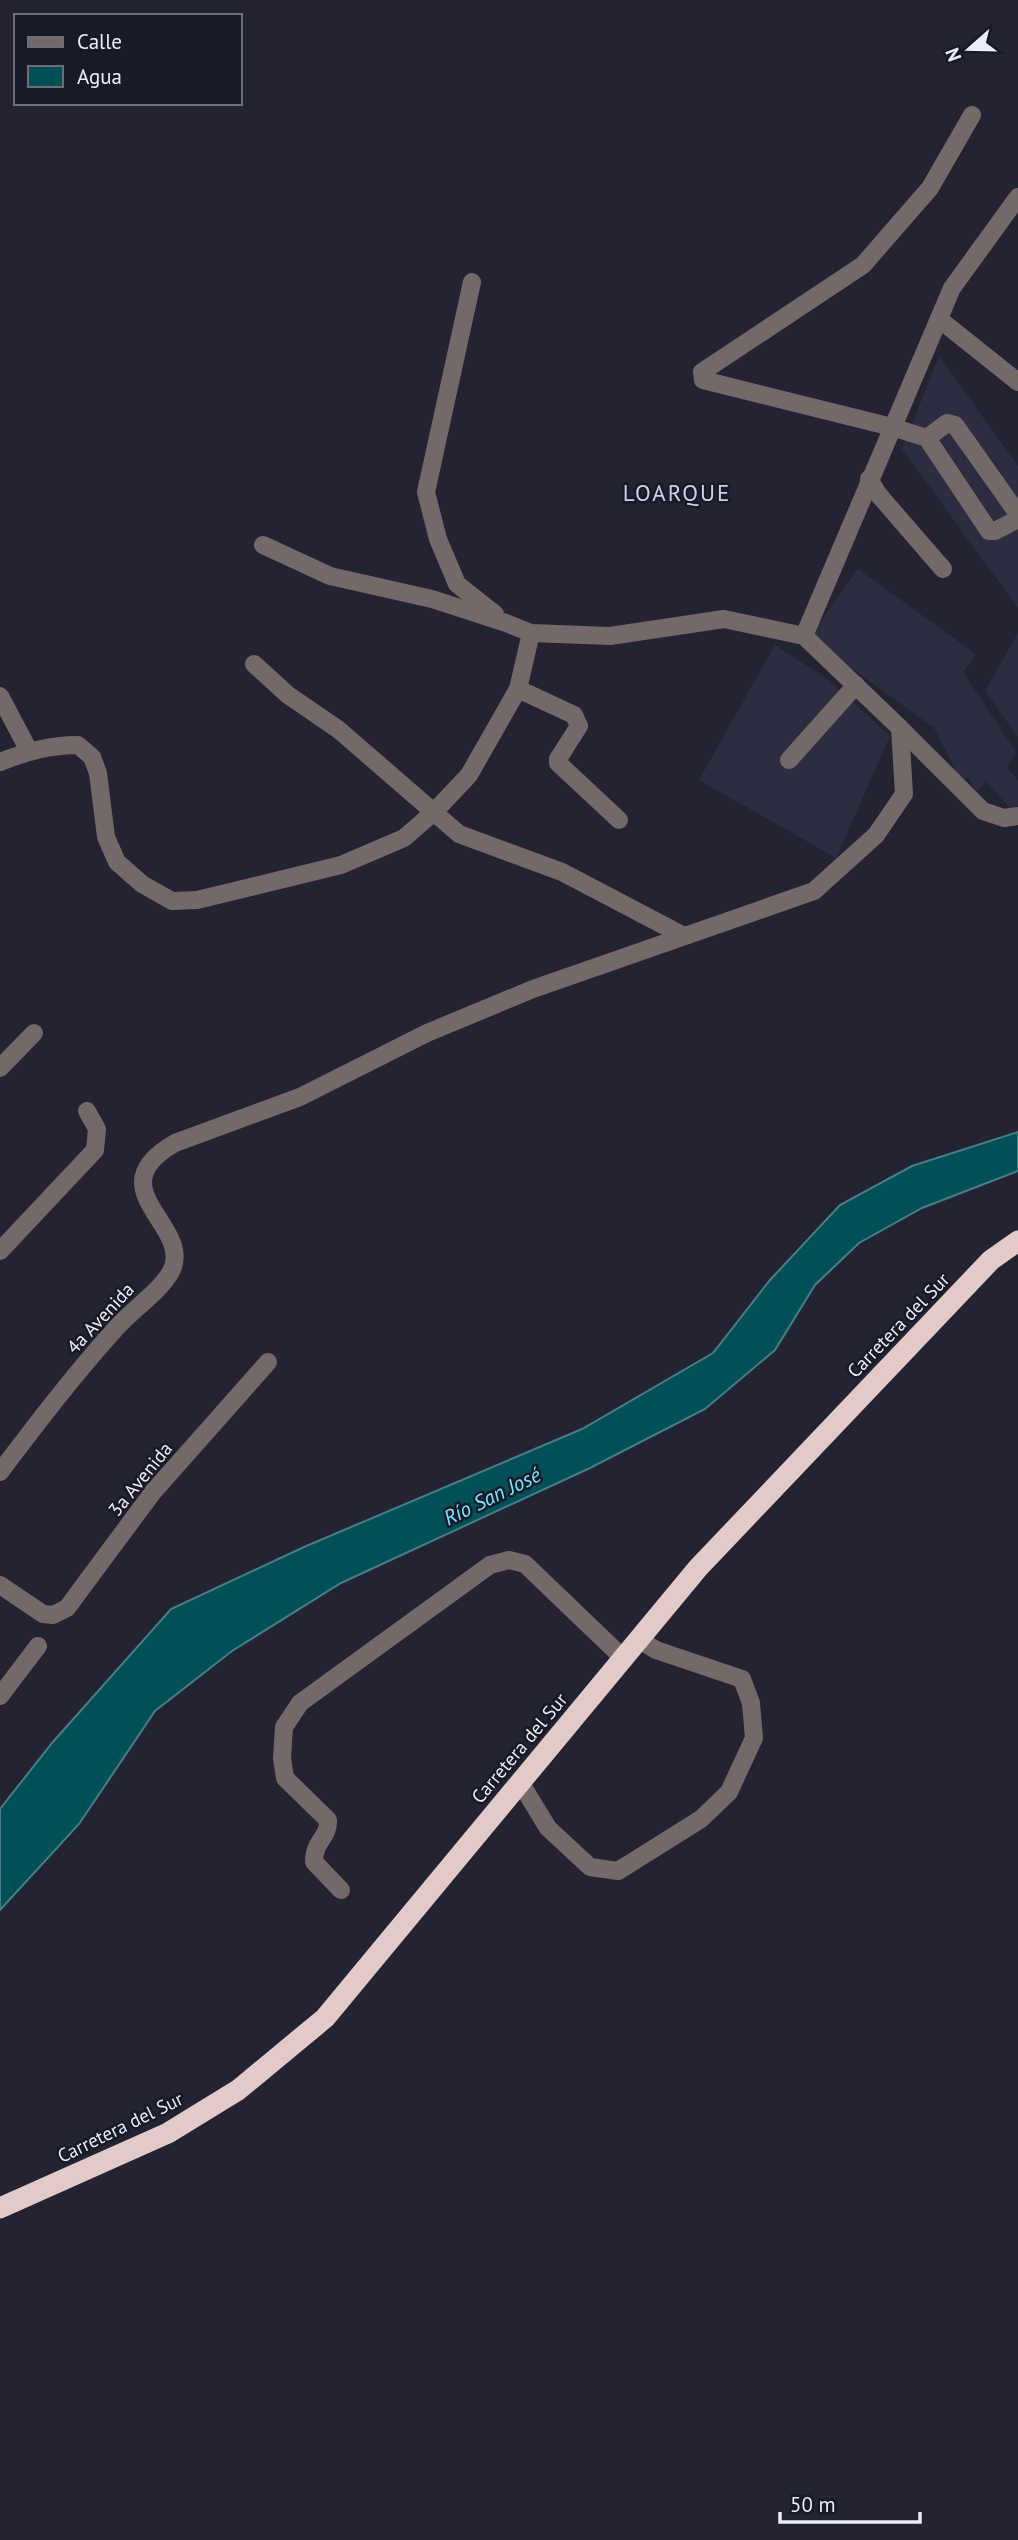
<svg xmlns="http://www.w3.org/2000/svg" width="1018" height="2540" viewBox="0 0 1018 2540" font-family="'PT Sans',sans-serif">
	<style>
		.built { fill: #2c2d40 }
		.water { fill: #014f57; stroke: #487e87; stroke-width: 2 }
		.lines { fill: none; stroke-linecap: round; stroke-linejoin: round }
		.minor { stroke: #736968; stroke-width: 18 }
		.highway { stroke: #e1cac7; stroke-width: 21 }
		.labels { text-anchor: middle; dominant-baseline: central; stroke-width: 5; stroke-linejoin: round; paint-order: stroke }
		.street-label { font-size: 19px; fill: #ecedf6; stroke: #191a27 }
		.water-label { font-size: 21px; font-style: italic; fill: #6fecfc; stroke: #191a27 }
		.quarter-label { font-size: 23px; letter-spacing: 2px; fill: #d0d1e4; stroke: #191a27 }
	</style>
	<rect width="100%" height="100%" fill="#232331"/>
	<g class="built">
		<path d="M939 356 1018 466V608L902 449Z"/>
		<path d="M858 569 976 654 963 672 1016 752 1007 767 1018 781V806L1011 809 986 782 976 791 968 777 961 781 934 728 809 637Z"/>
		<path d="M1018 633V737L985 691Z"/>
		<path d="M775 645 827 679 890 736 836 858 699 780Z"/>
	</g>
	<path class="water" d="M1018 1132V1171L922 1208 859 1243 815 1285 775 1350 705 1409 590 1468 341 1583 232 1651 155 1711 79 1824 0 1910V1809L52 1743 171 1609 304 1547 582 1429 713 1353 770 1280 840 1205 912 1166Z"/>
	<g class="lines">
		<g class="minor">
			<path d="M972 115 930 188 863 265 702 372 703 380 892 427 927 438 989 531H995L1018 519"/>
			<path d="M472 282 426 492 438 539 457 584 495 614"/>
			<path d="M939 319 1018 382"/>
			<path d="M927 438 947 423 955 425 1018 514"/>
			<path d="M869 479 878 494 943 569"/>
			<path d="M804 636 952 288 1018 197"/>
			<path d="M254 664 288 695 339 730 459 834 562 872 682 935"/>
			<path d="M518 689 574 715 579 726 558 759V763L619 820"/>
			<path d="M0 696 29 751"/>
			<path d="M900 728 983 811 1004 818 1018 816"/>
			<path d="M789 760 856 685"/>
			<path d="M0 762C26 752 49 745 78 745L92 757 98 773 106 837 117 862 142 884 172 901 197 900 341 865 404 838 434 812 469 775 518 689 531 633"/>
			<path d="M0 1068 34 1033"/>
			<path d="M0 1251 95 1150 97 1129 87 1111"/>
			<path d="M0 1472C38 1422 76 1372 118 1326 134 1308 165 1288 173 1267 188 1223 97 1188 175 1143L300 1097 427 1033 533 989 814 891 876 835 904 794 900 728 804 636 724 619 610 636 531 633 506 623 432 599 330 576 263 545"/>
			<path d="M0 1585 43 1614 53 1615 67 1608 153 1492 268 1362"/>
			<path d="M0 1696 38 1646"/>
			<path d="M520 1782 548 1828 590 1867 618 1871 701 1819 729 1792 754 1738 751 1703 742 1679 656 1650 638 1639"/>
			<path d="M341 1890 314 1862C314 1840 329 1838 328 1820L285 1778 282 1758 284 1727 300 1703 490 1565 509 1560 525 1564 623 1658"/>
		</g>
		<path class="highway" d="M0 2208 168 2133 238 2090 325 2018 698 1568 991 1260 1018 1241"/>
	</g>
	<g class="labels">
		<g class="street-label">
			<text transform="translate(100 1318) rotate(-47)">4a Avenida</text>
			<text transform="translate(898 1325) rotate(-46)">Carretera del Sur</text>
			<text transform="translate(140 1479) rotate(-51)">3a Avenida</text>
			<text transform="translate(519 1748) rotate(-50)">Carretera del Sur</text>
			<text transform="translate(120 2127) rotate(-26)">Carretera del Sur</text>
		</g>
		<g class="water-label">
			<text transform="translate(492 1496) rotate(-26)">Río San José</text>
		</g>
		<g class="quarter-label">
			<text x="677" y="492">LOARQUE</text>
		</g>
	</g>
	<rect x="14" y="14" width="228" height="91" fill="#191a27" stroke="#6d6e7a" stroke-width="2"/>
	<rect x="28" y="37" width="35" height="10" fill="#736968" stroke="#6d6e7a" stroke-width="2"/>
	<text x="77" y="49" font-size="21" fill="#ecedf6">Calle</text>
	<rect x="28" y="66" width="35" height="21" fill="#014f57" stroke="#6d6e7a" stroke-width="2"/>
	<text x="77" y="84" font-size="21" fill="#ecedf6">Agua</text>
	<g transform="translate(969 49) rotate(250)" stroke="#191a27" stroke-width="5" paint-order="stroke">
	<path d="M0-5L12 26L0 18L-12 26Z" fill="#ecedf6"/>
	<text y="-10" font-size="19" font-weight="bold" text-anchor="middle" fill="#ecedf6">N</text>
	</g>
	<path d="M780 2512v10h140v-10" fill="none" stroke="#ecedf6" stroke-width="3.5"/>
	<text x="790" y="2512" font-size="21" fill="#ecedf6" stroke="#191a27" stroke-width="5" paint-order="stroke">50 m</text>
</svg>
